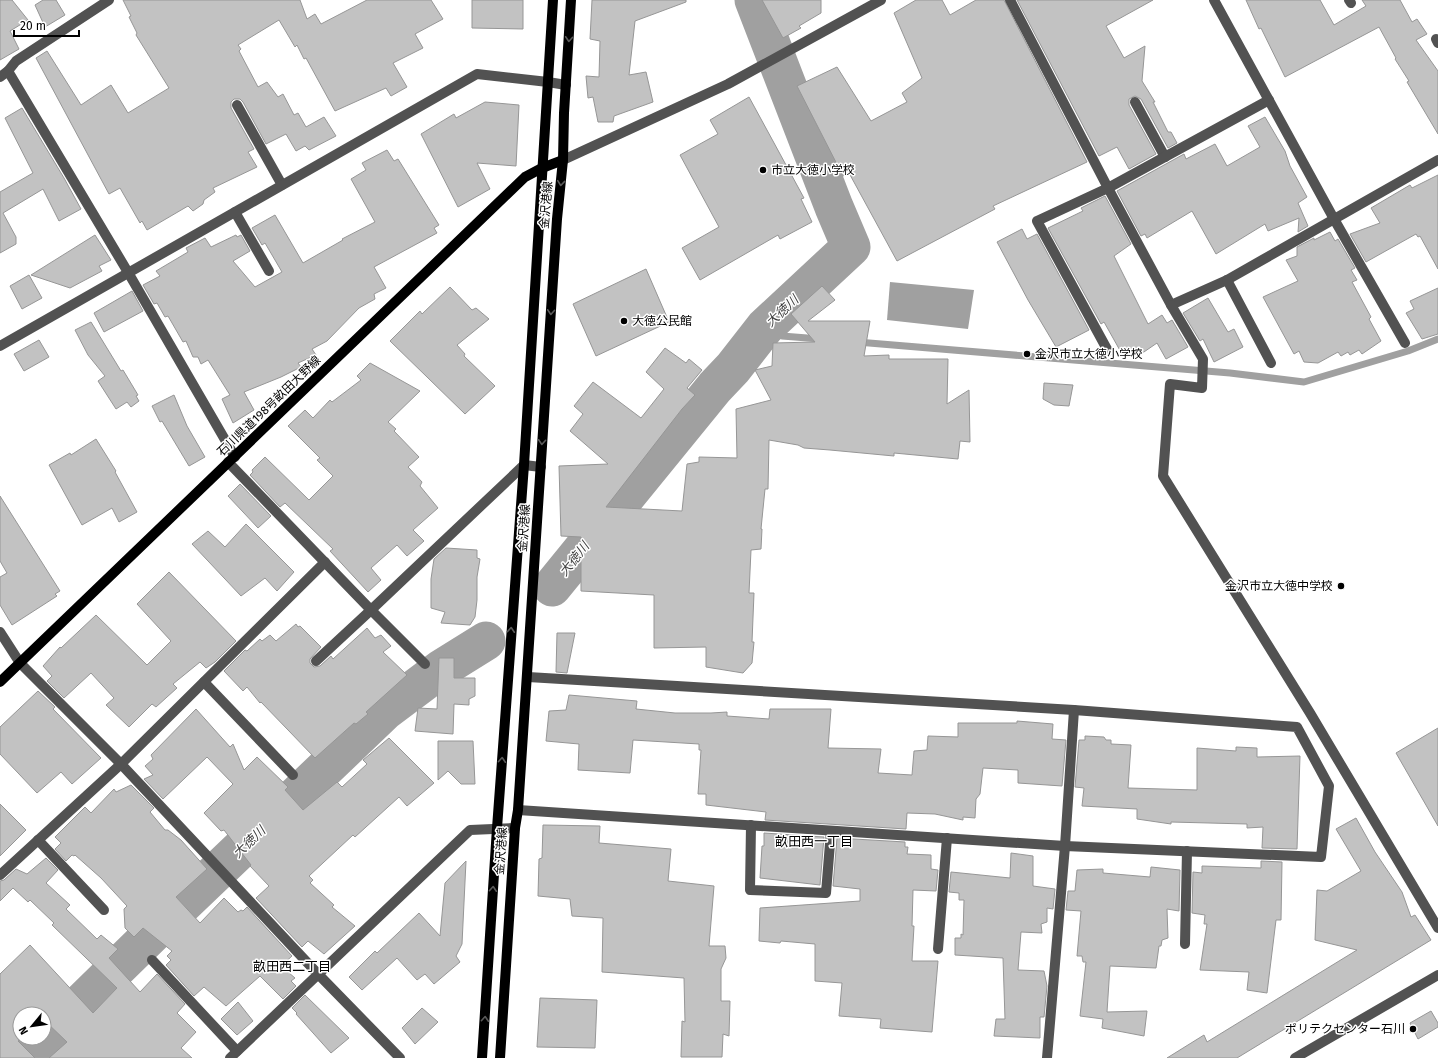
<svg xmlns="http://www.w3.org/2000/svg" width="1438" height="1058" viewBox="0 0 1438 1058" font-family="'Fira Sans','Noto Sans JP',sans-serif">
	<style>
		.water { fill: #a0a0a0 }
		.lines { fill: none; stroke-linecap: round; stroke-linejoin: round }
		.stream { stroke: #a0a0a0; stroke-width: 7 }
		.river { stroke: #a0a0a0; stroke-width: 39 }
		.building { fill: #c2c2c2; stroke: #969696 }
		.minor { stroke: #525252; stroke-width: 10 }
		.major { stroke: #000; stroke-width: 10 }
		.oneway { stroke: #595959 }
		.poi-dot { fill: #000; stroke: #fff; stroke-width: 1.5 }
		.labels { text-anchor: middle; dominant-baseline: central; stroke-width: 3; stroke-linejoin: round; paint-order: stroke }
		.poi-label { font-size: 12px; fill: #000; stroke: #fff; text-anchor: start }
		.street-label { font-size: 12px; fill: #000; stroke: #fff }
		.water-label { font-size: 13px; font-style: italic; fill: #414141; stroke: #fff }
		.neighbourhood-label { font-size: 13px; fill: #000; stroke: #fff }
	</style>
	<rect width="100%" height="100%" fill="#fff"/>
	<path class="water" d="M890 282 974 290 968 329 887 320Z"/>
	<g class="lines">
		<g class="stream">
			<path d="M765 327 782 336 820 339"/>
			<path d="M857 342 1230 373 1304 382 1408 351 1438 339"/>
		</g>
		<g class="river">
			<path d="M552 587 715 387 733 368 765 327 851 247 834 207 754 0"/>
			<path d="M25 1058 162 924 385 711 441 669 486 641"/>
		</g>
	</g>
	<g class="building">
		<path d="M0 0H12L28 20 10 31 19 49 0 60Z"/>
		<path d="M43 0H56L65 15 45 27 35 5Z"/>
		<path d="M123 0H300L307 19 315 14 321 24 367 0H431L443 19 415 34 423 48 393 63 407 87 391 96 386 88 335 111 306 58 304 59 297 45 295 47 279 20 238 45 241 49 239 51 258 87 267 82 278 97 283 94 294 115 298 113 306 127 324 117 336 136 309 150 305 146 296 151 286 134 266 144 243 102 240 99H234L231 102V108L254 149 248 152 257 167 213 188 215 192 204 200 203 204 193 211 188 206 147 230 142 221 140 223 120 188 109 194 36 58 47 51 81 105 111 85 128 113 169 88 136 35 137 33 129 17 131 16Z"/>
		<path d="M472 0H523V29L472 28Z"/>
		<path d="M592 0H686V2L635 21 629 75 646 72 653 102 614 116 613 122H598L593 97 588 98 586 76 599 77 600 41 590 39Z"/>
		<path d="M762 0H821V13L799 26 801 28 783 38Z"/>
		<path d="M916 0H942L950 15 976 0H1004L1087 162 993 206 995 209 897 261 849 173 843 176 797 86 837 67 871 121 907 102 902 93 922 78 894 13Z"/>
		<path d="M1017 0H1153L1106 26 1124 58 1145 46 1142 81 1155 102H1153L1168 132H1171L1177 143 1168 148 1141 99 1135 96 1129 99V105L1156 154 1129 169 1117 147 1099 156Z"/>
		<path d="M1246 0H1320L1334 25 1366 6 1362 0H1400L1412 22 1417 19 1427 34 1416 40 1438 71V134L1407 82 1409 81 1395 59 1396 58 1379 27 1285 77 1261 28 1259 29Z"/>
		<path d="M749 97 804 198 801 199 812 222 780 239 778 235 700 280 682 248 719 227 680 155 718 134 710 120Z"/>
		<path d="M485 102 519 105 516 166 477 163 490 189 458 207 421 134 454 114 456 118Z"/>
		<path d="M22 108 64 178 81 209 59 221 43 189 3 213 16 237V244L0 253V192L33 173 5 118Z"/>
		<path d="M1265 117 1285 151 1290 166 1307 197 1298 203 1308 226 1298 232 1299 218 1268 231 1265 224 1216 254 1192 211 1147 238 1145 234 1141 236 1117 191 1184 154 1186 159 1215 144 1227 166 1260 147 1248 126Z"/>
		<path d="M387 150 394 161 398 159 439 225 434 228 437 233 374 267 386 288 374 294 375 299 359 308 327 341 312 349 316 355 298 363 301 367 281 377 244 392 254 410 233 423 222 399 230 395 208 360 201 364 198 357H193L186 341 183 342 168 316 165 317 157 303 154 304 143 285 160 276 156 271 188 252 186 248 205 238 211 247 236 235 237 237 241 235 250 251 233 261 255 287 282 272 265 243 262 245 252 228 275 215 303 263 343 240 342 239 375 222 351 179 366 170 362 163Z"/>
		<path d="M1438 175V269L1420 236 1418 237 1416 234 1366 262 1350 234 1380 223 1371 208 1410 185 1412 188Z"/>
		<path d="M1105 196 1131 244 1114 256 1148 324 1162 315 1167 323 1172 320 1188 347 1166 359 1157 343 1141 354H1122L1104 322 1101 324 1048 228 1083 211 1081 208Z"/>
		<path d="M1022 229 1027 239 1037 234 1089 330 1056 347 1028 300 997 242Z"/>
		<path d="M1330 232 1335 241 1338 239 1355 268 1351 270 1357 280 1352 282 1371 317 1369 319 1381 341 1362 354 1359 350 1350 355 1348 352 1341 356 1338 352 1318 363 1304 362 1299 351 1294 354 1263 297 1298 281 1286 260 1297 256V247L1314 238V240Z"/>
		<path d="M95 235 111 260 99 266 102 271 70 288 31 275Z"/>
		<path d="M646 269 669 322 596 356 573 304Z"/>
		<path d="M29 275 42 298 22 309 10 286Z"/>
		<path d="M822 286 835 300 808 321H870L864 356 889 355V359H948L947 404 969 390 970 442 960 441 958 459 894 453V456L830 450 804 448 798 445 769 440 768 489H765L761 529H762L761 549 751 550 749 593H754L752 642H754L752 663 743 673 706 667V647L654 648V595L581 591V537L561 536 559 466 608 464 570 431 583 414 574 406 593 382 641 418 664 389 646 372 665 348 686 363 689 359 702 370 687 388 695 395 682 409 606 507 682 511 687 464 699 462V457L737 458 736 409 771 400 755 370 772 366 773 343 815 342 791 314Z"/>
		<path d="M450 287 472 310 476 308 489 319 457 345 465 354 464 356 495 386 465 414 390 341 420 311 422 314Z"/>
		<path d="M1438 288V334L1422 339 1406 313 1414 309 1410 301Z"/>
		<path d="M132 291 143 311 104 332 94 313Z"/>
		<path d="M1208 298 1228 332 1234 329 1243 347 1214 362 1203 339 1200 341 1183 313Z"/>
		<path d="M91 322 121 371 123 370 138 395 136 396 139 401 131 407 127 402 116 409 98 381 105 376 88 355 75 330Z"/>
		<path d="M39 340 49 357 24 371 14 354Z"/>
		<path d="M370 363 420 391 388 422 396 429 394 431 419 457 408 467 422 482 420 486 438 508 413 530 424 541 407 556 397 545 371 568 381 580 368 592 330 551 333 549 285 503 280 507 250 475 253 472 252 470 265 457 309 500 333 476 317 460 320 458 288 426 305 410 313 418 330 400 332 402 361 380 357 376Z"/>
		<path d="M1044 383 1073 385 1069 406 1054 405 1043 399Z"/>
		<path d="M174 395 187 426 205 457 189 466 162 421 160 422 152 406Z"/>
		<path d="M96 439 116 471 115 472 137 512 119 522 112 508 82 525 49 465 70 453 71 455Z"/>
		<path d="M240 484 271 516 258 528 228 496Z"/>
		<path d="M0 496 60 591 55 594 57 596 12 625 0 605V577L7 573 0 561Z"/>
		<path d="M246 524 294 572 277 591 265 578 241 596 192 544 208 531 225 547Z"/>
		<path d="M446 548 477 550V558L480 559 477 577V600L475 617 470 625 441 623 445 612 431 608V579L434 559Z"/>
		<path d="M169 572 236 641 215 662 206 668 200 662 173 684 177 688 156 707 152 704 129 727 106 705 114 698 91 673 64 698 47 681 52 676 43 666 60 647 61 648 96 615 147 665 171 641 137 604Z"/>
		<path d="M296 624 298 627 300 626 321 647 310 659V663L314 667 320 666 331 656 333 659 367 628 375 638 381 635 391 646 383 652 407 675 366 712 368 714 356 724 354 723 315 758 261 702 260 703 247 687 243 691 224 671 245 650 247 651 260 639 262 641 270 635 276 641Z"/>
		<path d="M557 633H575L567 673 556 672Z"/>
		<path d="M439 658H454V678H475V696L469 699V705L454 704 453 734 415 731 418 708 437 709Z"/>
		<path d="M38 691 55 707 53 709 101 758 72 784 61 772 37 793 0 754V727Z"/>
		<path d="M569 695 637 701 636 709 675 713H711L727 712V716L769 719 770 709H831L828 748 881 749 878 773 912 775 914 751 927 750 928 736 958 737V723H1017V721L1053 724 1052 739 1066 740 1062 786 1018 783V770L983 768 980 794 976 799 975 818 963 817V820L935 814 907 813 906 829 765 820 766 812 706 805V794H698L701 750H699V744L633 740 630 773 578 770 579 744 546 741 549 711 566 710Z"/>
		<path d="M196 709 230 747 233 744 244 770 257 757 288 787 285 790 303 810 337 782 342 787 367 764 363 760 389 738 434 783 407 806 399 797 355 837 353 835 309 876 313 880 310 883 334 905 332 907 355 926 324 954 308 941 302 947 256 898 269 886 250 866 251 865 224 830 221 831 204 813 233 784 207 757 163 799 144 779 153 775 145 766 153 759 151 755Z"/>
		<path d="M1438 728V826L1396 753Z"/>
		<path d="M1085 736 1104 737 1106 740H1111V744L1131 745 1128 788 1197 790V748L1236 751V747L1257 748V757L1300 756 1297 849 1262 848 1263 827 1247 828V824L1171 822V824L1137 819V809L1082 806 1084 788 1075 787 1079 740H1085Z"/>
		<path d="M438 741H473L475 784H461L448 771 438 780Z"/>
		<path d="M131 785 154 808 150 812 165 830H168L181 840 207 869 176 897 200 923 224 898 238 912 241 910 243 911 247 907 292 956 281 966 295 978 291 981 296 986 283 999 260 976 226 1006 204 987 194 996 166 965 171 960 167 956 172 951 143 928 134 937 125 928 124 909 127 906 101 878 75 855 74 856 72 855 66 861 55 849 61 843 55 837 85 807 91 813 114 789 116 792Z"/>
		<path d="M0 804 26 830 0 856Z"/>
		<path d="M1356 818 1375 852 1402 892 1411 917 1415 915 1431 940 1237 1058H1167L1204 1035 1207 1042 1357 950 1315 940 1317 890 1327 891 1361 871 1336 829Z"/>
		<path d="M543 825 600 826 599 843 671 849 668 881 714 886 709 946H725L726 958 721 969V1001H730L729 1036 723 1034 722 1057H681L682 1021 685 1022 684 978 602 972 603 918 572 916 570 899 538 896 539 859 542 858Z"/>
		<path d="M764 833 824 837 820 885 760 878 762 846H764Z"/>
		<path d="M837 838 905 842V847H908L907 854 931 855V869L938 870 936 891 913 890 912 926H914L912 961H938L932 1032 880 1028 881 1019 839 1016 842 983 815 981V944L781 941 780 943 759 941 760 908 860 901V889L833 886Z"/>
		<path d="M1011 853 1033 856V886L1055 889 1053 909 1047 908V922L1041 924 1042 933 1021 932 1018 970 1044 971 1047 986 1044 1017H1040V1038L994 1036 996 1019H1005L1003 958 955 955V938H961V934L963 935 964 900H959V893L949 892 951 872 1010 878Z"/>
		<path d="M46 858 58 870 46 883 70 905 66 909 97 939 101 935 118 949 109 958 140 992 157 974 185 1004 177 1013 196 1032 181 1048 192 1058H49L67 1042 44 1020V1014H20V1038H22L18 1041 35 1058H0V974L30 945 93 1013 117 988 52 925 54 923 30 900 28 902 13 888 0 901V881L4 880 16 869 27 874Z"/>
		<path d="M466 861 462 944 456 956 460 962 434 984 425 974 417 980 397 958 362 990 349 977 375 951 377 953 419 913 440 936 445 883Z"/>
		<path d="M1261 861 1282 862 1281 920H1276L1267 993 1247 990 1249 972 1200 970 1207 924H1204L1205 915 1192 913 1193 872 1202 873V866L1261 868Z"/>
		<path d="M1151 867 1180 870 1179 911 1167 909 1168 938 1162 940 1161 946H1159L1156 968 1110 966 1107 1012 1147 1011 1144 1036 1102 1028 1103 1019 1080 1016 1086 962H1083L1082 956H1077L1081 911 1066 910 1068 891H1075L1077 870 1103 869V873L1150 877Z"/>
		<path d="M305 995 349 1038 331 1053 296 1014 297 1013 292 1008Z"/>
		<path d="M540 998 597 1000 595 1048 537 1047Z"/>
		<path d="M238 1002 253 1021 237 1035 221 1019Z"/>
		<path d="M422 1008 438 1022 415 1044 402 1028Z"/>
		<path d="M1431 1011 1438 1023V1027L1418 1039 1410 1023Z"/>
	</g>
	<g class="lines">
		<g class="minor">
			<path d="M1010 0 1108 188 1171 305 1227 280 1438 160"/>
			<path d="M1214 0 1334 219 1405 343"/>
			<path d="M1349 0 1351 3"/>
			<path d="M1436 39 1438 43"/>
			<path d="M8 71 129 274 235 457"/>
			<path d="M0 77 8 71 16 61 109 0"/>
			<path d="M1135 102 1165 157"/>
			<path d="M237 105 282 185"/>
			<path d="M563 160 728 84 881 0"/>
			<path d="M235 212 269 271"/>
			<path d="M1227 280 1271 363"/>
			<path d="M1171 305 1203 359 1202 388 1170 384 1163 476 1310 713 1438 928"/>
			<path d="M0 346 477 74 548 82 566 85"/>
			<path d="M1108 351 1037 221 1108 188 1269 100"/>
			<path d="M228 462 371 610 524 465 541 467"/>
			<path d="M0 632 20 663 121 764 318 974 400 1058"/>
			<path d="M316 661 371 610 425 664"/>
			<path d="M204 682 293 775"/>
			<path d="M518 810 1065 846 1321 857 1329 786 1297 727 1074 710 528 677"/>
			<path d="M751 825 750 890 826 893 831 831"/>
			<path d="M38 840 104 910"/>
			<path d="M0 875 121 764 325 562"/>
			<path d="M1185 944 1187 851"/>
			<path d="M938 949 947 838"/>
			<path d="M152 960 237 1051"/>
			<path d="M230 1058 470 830 515 828"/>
			<path d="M1047 1058 1065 846 1074 710"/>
			<path d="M1295 1058 1438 975"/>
		</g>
		<g class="major">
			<path d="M0 682 525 177 542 168 563 160"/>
			<path d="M482 1058 497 828 524 465 553 0"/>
			<path d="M500 1058 515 828 518 810 557 219 563 160 564 113 571 0"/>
		</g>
	</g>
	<defs><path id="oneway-chevron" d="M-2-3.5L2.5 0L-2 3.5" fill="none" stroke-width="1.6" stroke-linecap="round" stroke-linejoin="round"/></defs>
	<g class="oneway">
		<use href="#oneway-chevron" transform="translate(569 39) rotate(94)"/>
		<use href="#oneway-chevron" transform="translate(561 183) rotate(96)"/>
		<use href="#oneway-chevron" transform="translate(551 312) rotate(94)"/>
		<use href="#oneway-chevron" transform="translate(542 442) rotate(94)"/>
		<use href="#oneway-chevron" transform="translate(511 630) rotate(-86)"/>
		<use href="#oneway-chevron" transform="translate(502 760) rotate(-86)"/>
		<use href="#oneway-chevron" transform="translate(493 889) rotate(-86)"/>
		<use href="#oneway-chevron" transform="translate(485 1019) rotate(-86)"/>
	</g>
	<g class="poi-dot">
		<circle cx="763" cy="170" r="4"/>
		<circle cx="624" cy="321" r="4"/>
		<circle cx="1027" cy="354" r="4"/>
		<circle cx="1341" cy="586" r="4"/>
		<circle cx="1413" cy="1029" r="4"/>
	</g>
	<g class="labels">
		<g class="poi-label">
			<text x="771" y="170">市立大徳小学校</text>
			<text x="632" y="321">大徳公民館</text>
			<text x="1035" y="354">金沢市立大徳小学校</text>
			<text x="1333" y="586" text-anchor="end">金沢市立大徳中学校</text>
			<text x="1405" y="1029" text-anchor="end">ポリテクセンター石川</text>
		</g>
		<g class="street-label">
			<text transform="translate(546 205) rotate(-85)">金沢港線</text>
			<text transform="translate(269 406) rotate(-44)">石川県道198号畝田大野線</text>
			<text transform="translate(524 528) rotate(-86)">金沢港線</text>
			<text transform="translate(501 851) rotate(-86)">金沢港線</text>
		</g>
		<g class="water-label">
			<text transform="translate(782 311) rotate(-43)">大徳川</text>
			<text transform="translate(574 559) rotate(-51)">大徳川</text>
			<text transform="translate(249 842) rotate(-44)">大徳川</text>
		</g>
		<g class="neighbourhood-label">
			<text x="814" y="841">畝田西一丁目</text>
			<text x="292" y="966">畝田西二丁目</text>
		</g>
	</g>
	<g transform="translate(32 1026) rotate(241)"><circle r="19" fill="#ffffff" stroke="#999999"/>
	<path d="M0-3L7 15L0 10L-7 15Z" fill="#000000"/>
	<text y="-6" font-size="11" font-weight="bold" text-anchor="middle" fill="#000000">N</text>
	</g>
	<path d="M14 30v6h65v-6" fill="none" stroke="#000000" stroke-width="2"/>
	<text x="20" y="30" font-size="12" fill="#000000" stroke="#ffffff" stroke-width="3" paint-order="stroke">20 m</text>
</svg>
